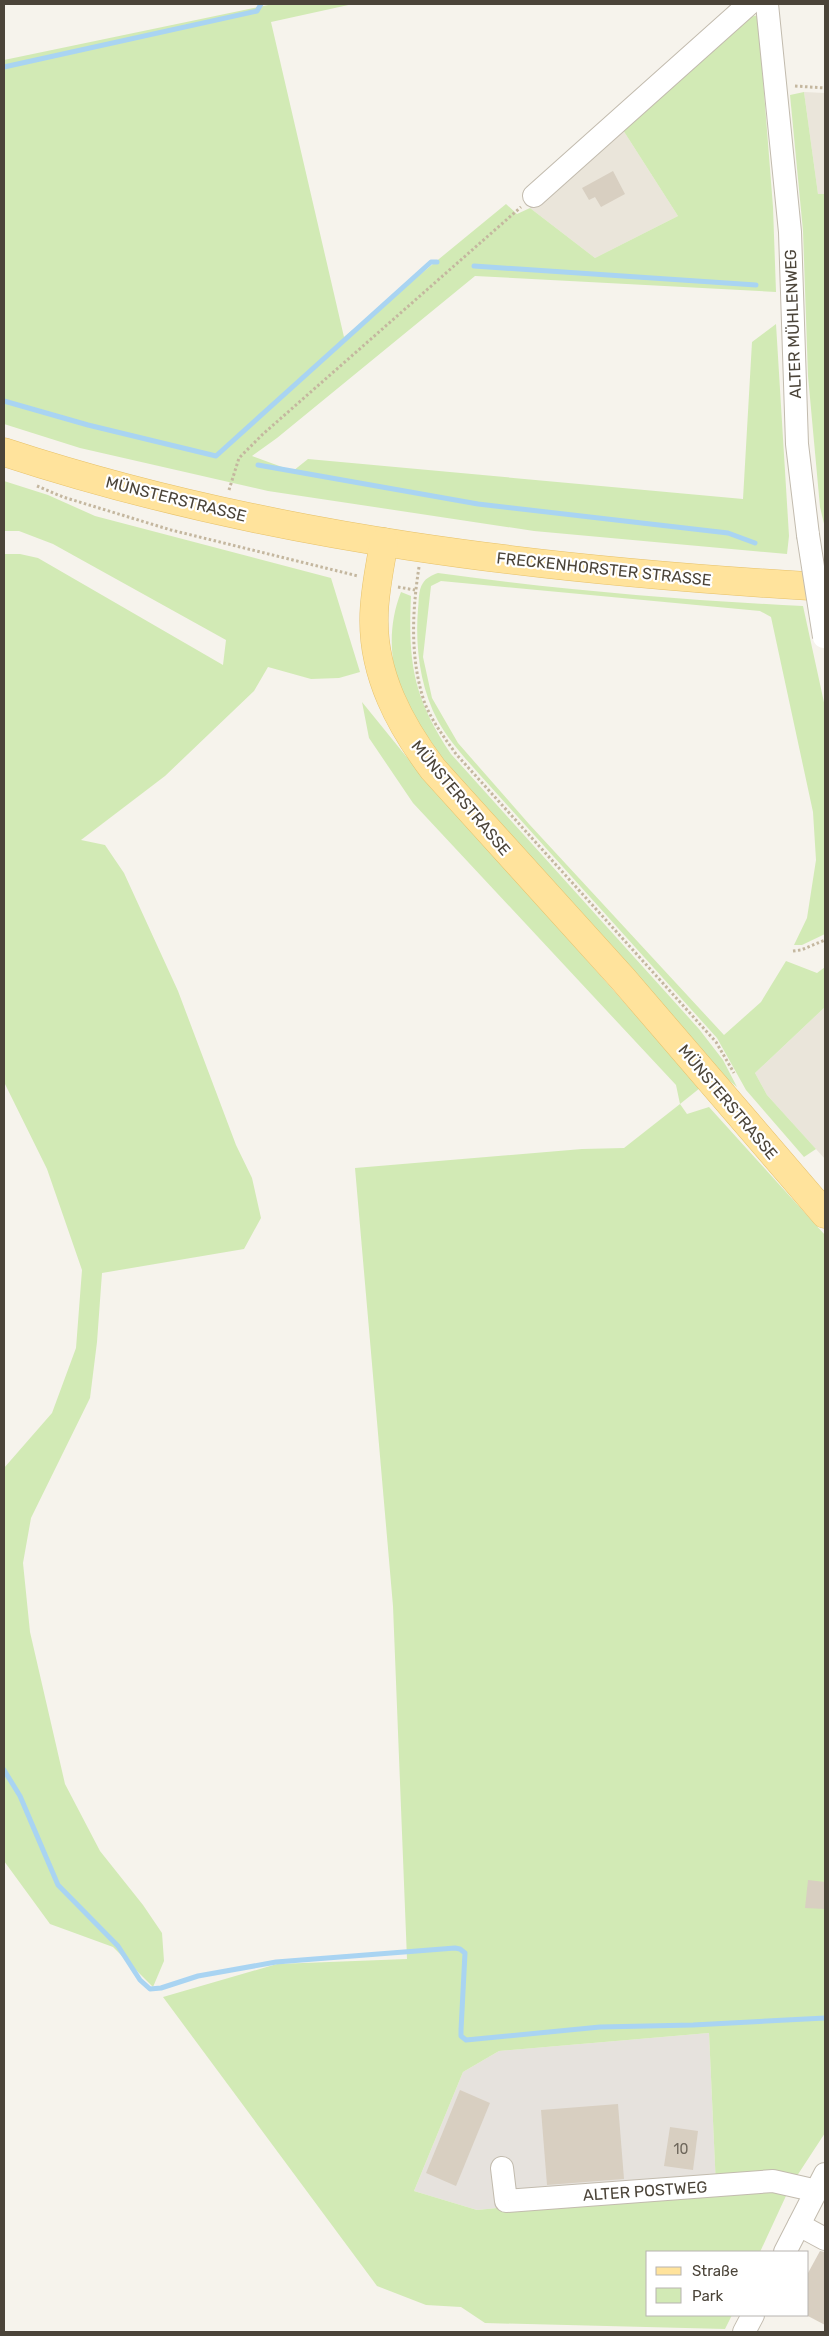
<svg xmlns="http://www.w3.org/2000/svg" width="829" height="2336" viewBox="0 0 829 2336" font-family="Rubik,sans-serif">
	<style>
		.residential { fill: #eae5da }
		.industrial { fill: #e6e2dd }
		.green { fill: #d2eab5; fill-rule: evenodd }
		.lines { fill: none; stroke-linecap: round; stroke-linejoin: round }
		.stream { stroke: #a9d4f2; stroke-width: 5 }
		.building { fill: #d8cfc1 }
		.minor-casing { stroke: #c2bbae; stroke-width: 24 }
		.major-casing { stroke: #e6c16a; stroke-width: 29 }
		.path { stroke: #c4b79f; stroke-width: 3; stroke-dasharray: 2.5 2.5; stroke-linecap: butt }
		.minor { stroke: #fff; stroke-width: 22 }
		.major { stroke: #ffe39c; stroke-width: 28 }
		.minor-bridge-casing { stroke: #c2bbae; stroke-width: 24; stroke-linecap: butt }
		.minor-bridge { stroke: #fff; stroke-width: 22 }
		.labels { text-anchor: middle; dominant-baseline: central; stroke-width: 4.5; stroke-linejoin: round; paint-order: stroke }
		.number-label { font-size: 14px; fill: #6e675b }
		.street-label { font-size: 16px; fill: #4b4439; stroke: #fff }
	</style>
	<rect width="100%" height="100%" fill="#f6f3ec"/>
	<g class="residential">
		<path d="M804 92 825 93V194H818Z"/>
		<path d="M623 130 678 216 595 258 530 208Z"/>
		<path d="M825 1007V1159L767 1095 755 1073Z"/>
	</g>
	<path class="industrial" d="M709 2033 716 2187 477 2210 414 2191 463 2072 499 2051Z"/>
	<g class="green">
		<path d="M273 4H353L271 22 344 337 506 204 517 214 530 208 595 258 678 216 623 130 747 18 758 15 773 207 776 292 475 276 277 438 252 456 293 471 308 459 743 499 752 342 776 324 789 536 787 554 534 531 268 491 80 448 4 424V60Z"/>
		<path d="M804 92 818 194H825V528L820 507 808 376 803 231 790 95Z"/>
		<path d="M4 481 48 495 95 516 331 578 360 672 339 678 311 679 268 667 254 691 165 776 81 840 105 845 124 873 178 991 236 1145 252 1178 261 1218 244 1249 102 1273 97 1342 90 1398 31 1518 23 1563 30 1632 65 1784 100 1851 143 1905 162 1933 164 1961 153 1987 113 1947 50 1924 4 1861V1468L52 1413 76 1348 82 1270 47 1169 4 1082V554H20L38 558 223 665 226 640 53 544 19 531H4Z"/>
		<path d="M438 573C560 590 681 600 803 606L825 707V934L802 945H794L807 918 816 860 813 812 771 617 760 611 441 581 431 586 423 657 432 698 458 743 529 824 724 1035 761 1002 786 961 817 973 825 967V1007L755 1073 767 1095 816 1149 804 1157 746 1090 717 1038 480 775C465 758 449 741 438 721 420 687 415 647 418 609 419 601 418 590 423 583 426 578 432 575 438 573Z"/>
		<path d="M401 592 411 596C408 663 413 697 451 754L699 1029 723 1060 737 1087 705 1061C647 995 588 929 530 863 485 813 436 764 406 702 389 669 387 627 401 592Z"/>
		<path d="M362 702 405 755 700 1088 680 1104 687 1114 709 1107 825 1235V2133L791 2185 760 2252H648V2315H732L725 2329 485 2323 461 2307 426 2305 377 2286 163 1997 277 1964 407 1959 393 1606 355 1168 582 1149 624 1148 680 1104 676 1085 413 803 369 738ZM709 2033 716 2187 477 2210 414 2191 463 2072 499 2051Z"/>
	</g>
	<g class="lines">
		<g class="stream">
			<path d="M4 67 257 11 261 4"/>
			<path d="M474 266 756 285"/>
			<path d="M4 401 88 425 216 456 431 262H437"/>
			<path d="M258 465 478 504 728 533 755 543"/>
			<path d="M4 1770 20 1796 58 1885 118 1946 140 1980 150 1989 161 1988 198 1976 276 1962 455 1948 460 1949 465 1953 461 2030V2036L466 2040 600 2027 693 2025 825 2018"/>
		</g>
	</g>
	<g class="building">
		<path d="M613 171 625 194 601 207 595 197 589 200 582 188Z"/>
		<path d="M808 1880 825 1882V1909L805 1908Z"/>
		<path d="M460 2090 490 2103 456 2186 426 2173Z"/>
		<path d="M618 2104 624 2179 547 2185 541 2110Z"/>
		<path d="M670 2127 698 2131 693 2170 664 2166Z"/>
		<path d="M820 2251 825 2252V2325L808 2316V2273Z"/>
	</g>
	<g class="lines">
		<defs>
			<g id="minor">
				<path d="M767 4 790 232 797 444 808 535"/>
				<path d="M534 196 749 4"/>
				<path d="M502 2168 506 2201 773 2181 817 2191"/>
				<path d="M799 2225 825 2239"/>
				<path d="M785 2252 825 2174"/>
				<path d="M744 2332 753 2315"/>
			</g>
			<g id="major">
				<path d="M4 452C269 539 548 571 825 587"/>
				<path d="M384 542C380 567 374 593 374 618 373 675 400 725 433 769L623 979 825 1214"/>
			</g>
		</defs>
		<use href="#minor" class="minor-casing"/>
		<use href="#major" class="major-casing"/>
		<g class="path">
			<path d="M795 86 825 88"/>
			<path d="M37 486 63 497 171 530 358 576"/>
			<path d="M229 490 239 458 263 434 521 207"/>
			<path d="M419 567C412 612 410 658 424 701 431 720 444 737 456 754L716 1042 734 1073"/>
			<path d="M398 587 415 590"/>
			<path d="M793 951 801 950 825 940"/>
		</g>
		<use href="#minor" class="minor"/>
		<use href="#major" class="major"/>
		<defs>
			<path id="minor-bridge" d="M808 535 824 637"/>
		</defs>
		<use href="#minor-bridge" class="minor-bridge-casing"/>
		<use href="#minor-bridge" class="minor-bridge"/>
	</g>
	<g class="labels">
		<g class="number-label">
			<text x="681" y="2149">10</text>
		</g>
		<g class="street-label">
			<text transform="translate(793 324) rotate(-92)">ALTER MÜHLENWEG</text>
			<text transform="translate(176 499) rotate(14)">MÜNSTERSTRASSE</text>
			<text transform="translate(604 569) rotate(6)">FRECKENHORSTER STRASSE</text>
			<text transform="translate(461 798) rotate(50)">MÜNSTERSTRASSE</text>
			<text transform="translate(728 1102) rotate(50)">MÜNSTERSTRASSE</text>
			<text transform="translate(645 2191) rotate(-4)">ALTER POSTWEG</text>
		</g>
	</g>
	<rect width="829" height="2336" fill="none" stroke="#4b4439" stroke-width="10"/>
	<rect x="646" y="2251" width="162" height="65" fill="#ffffff" stroke="#b7b4b0"/>
	<rect x="656" y="2267" width="25" height="8" fill="#ffe39c" stroke="#b7b4b0"/>
	<text x="692" y="2276" font-size="15" fill="#4b4439">Straße</text>
	<rect x="656" y="2288" width="25" height="15" fill="#d2eab5" stroke="#b7b4b0"/>
	<text x="692" y="2301" font-size="15" fill="#4b4439">Park</text>
</svg>
